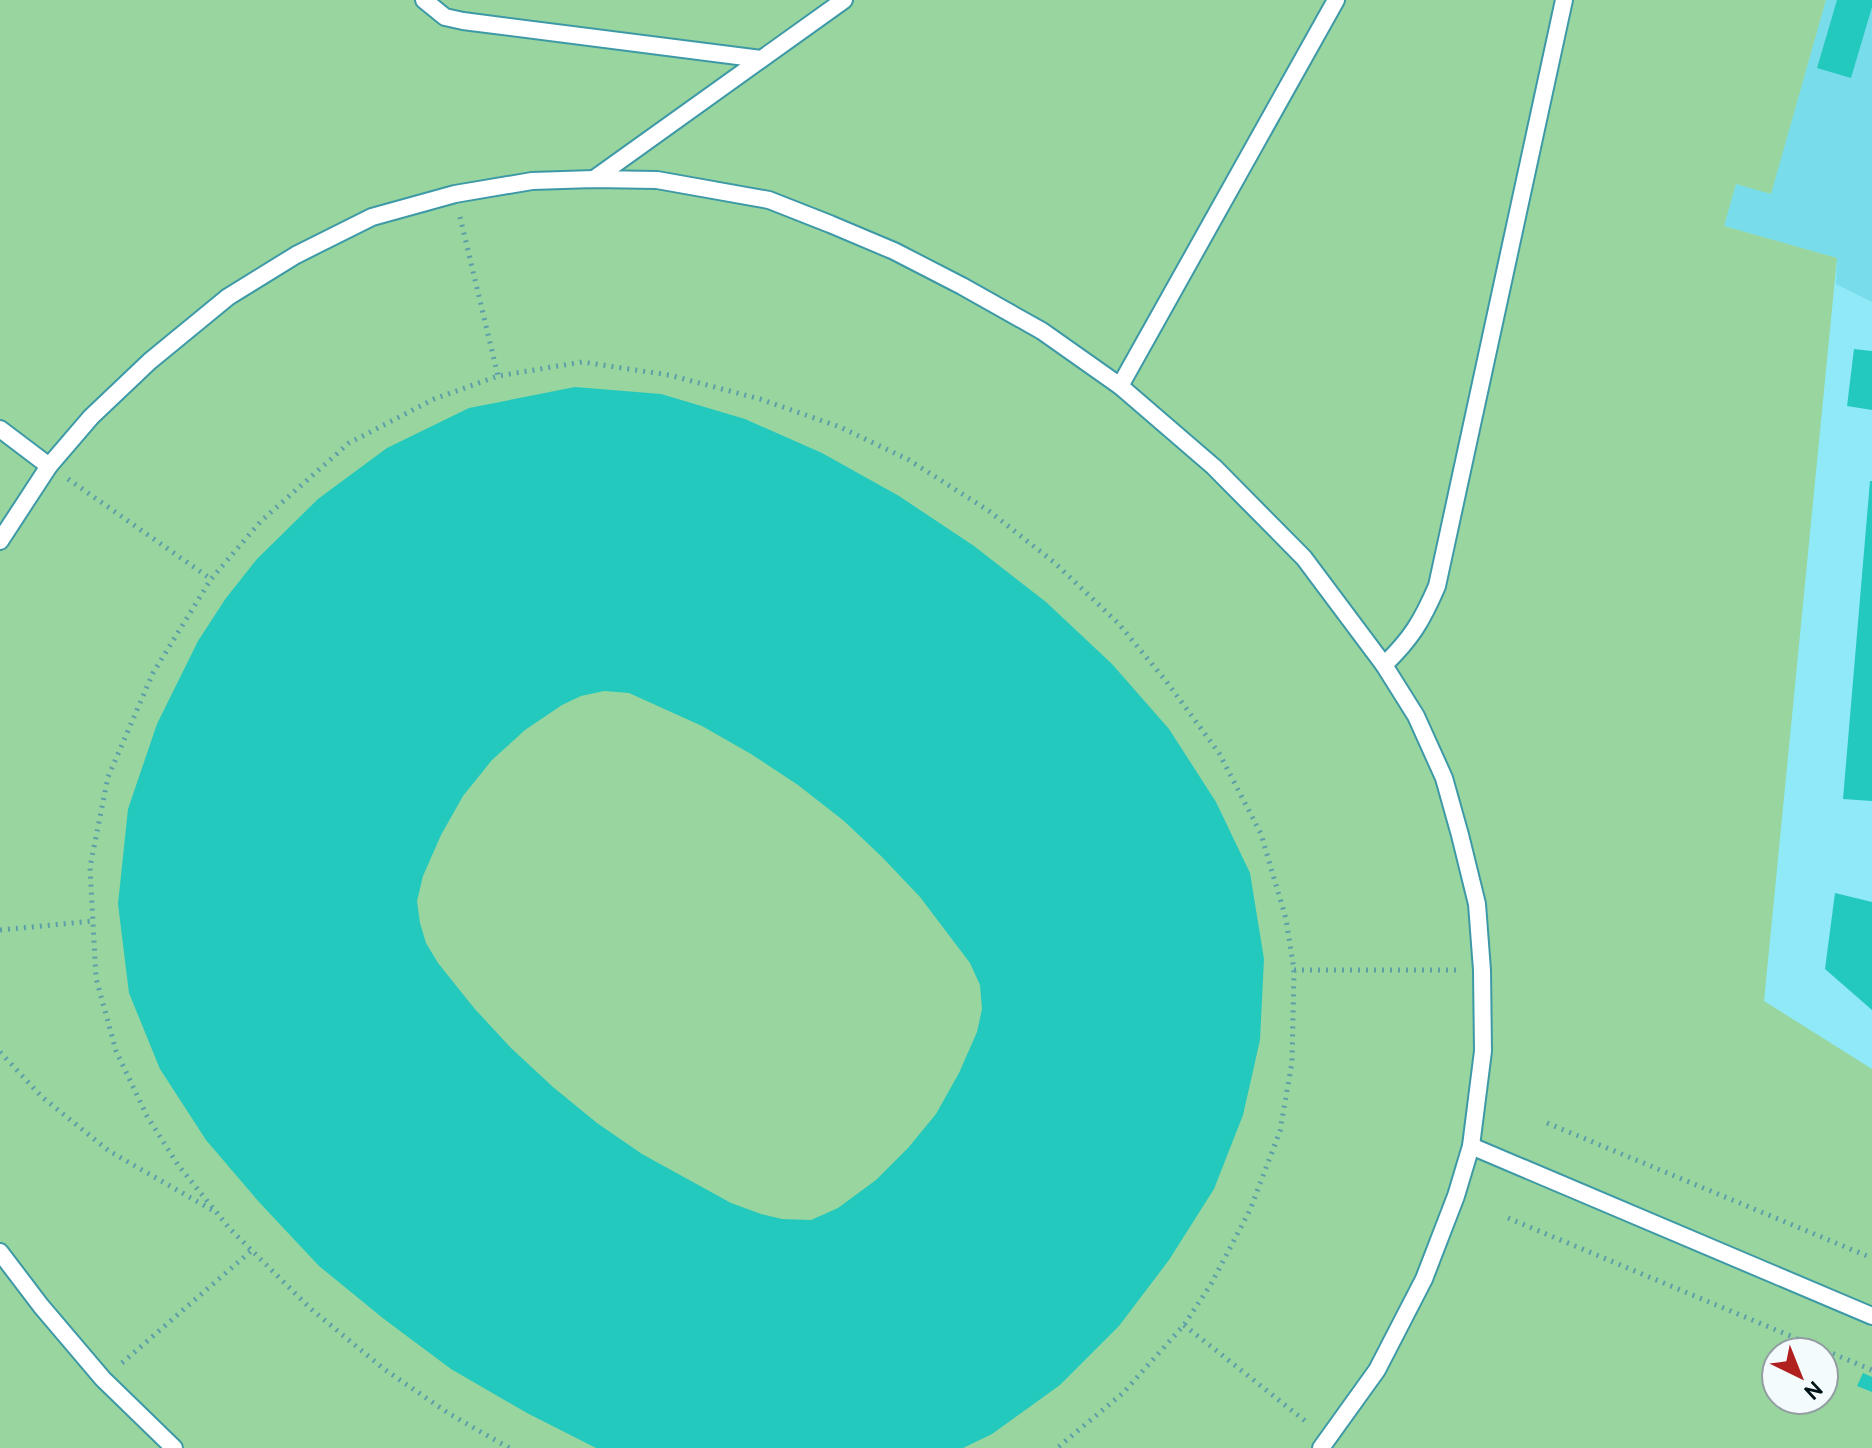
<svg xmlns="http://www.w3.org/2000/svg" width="1872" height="1448" viewBox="0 0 1872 1448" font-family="Overpass,sans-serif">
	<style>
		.built { fill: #78dceb }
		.green { fill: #98d59f; fill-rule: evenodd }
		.building { fill: #24c9be; fill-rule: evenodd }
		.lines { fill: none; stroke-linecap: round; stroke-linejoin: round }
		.lane-casing { stroke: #3e99a6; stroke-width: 20 }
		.path { stroke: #5e9ea8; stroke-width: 5; stroke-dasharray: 2 6; stroke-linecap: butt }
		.lane { stroke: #fff; stroke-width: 16 }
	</style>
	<rect width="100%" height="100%" fill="#90e9f6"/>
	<path class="built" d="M1826 0H1872V302L1836 284 1837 258 1724 226 1736 184 1771 193Z"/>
	<path class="green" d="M0 0H1826L1771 194 1736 184 1724 226 1837 258 1764 1001 1872 1069V1448H0ZM1776 1352H1824V1400H1776Z"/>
	<g class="building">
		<path d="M1837 0H1872V7L1851 78 1817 68Z"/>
		<path d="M1854 349 1872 351V410L1847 406Z"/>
		<path d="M575 387 661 394 745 419 822 453 899 496 974 546 1046 602 1112 664 1169 729 1216 802 1250 873 1264 959 1260 1040 1243 1115 1214 1189 1169 1260 1119 1326 1060 1385 992 1434 963 1448H596L527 1413 451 1369 384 1319 319 1266 259 1202 206 1140 160 1069 129 993 118 904 128 809 157 724 198 641 226 598 257 559 318 499 387 448 469 408ZM604 691 629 693 702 726 751 754 798 785 844 821 882 857 920 897 970 963 980 985 982 1009 977 1032 959 1073 936 1114 908 1148 876 1180 838 1208 811 1220 782 1219 761 1214 731 1203 642 1154 597 1123 553 1087 511 1048 474 1008 438 963 426 943 420 923 417 901 423 876 441 835 463 796 492 760 525 730 562 705 581 696Z"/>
		<path d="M1870 481H1872V801L1843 799Z"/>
		<path d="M1835 893 1872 902V1010L1825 969Z"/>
		<path d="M1863 1373 1872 1377V1392L1857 1386Z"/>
	</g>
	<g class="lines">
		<defs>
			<g id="lane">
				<path d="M424 0 445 17 463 21 761 59"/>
				<path d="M594 179 844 0"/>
				<path d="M1120 386 1336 0"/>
				<path d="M0 429 49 466"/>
				<path d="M0 541 49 466 91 417 150 361 228 297 296 255 372 217 455 194 532 181 594 179 657 180 769 200 830 224 894 251 962 286 1042 331 1120 386 1214 467 1304 558 1384 665 1416 716 1444 778 1460 835 1477 904 1482 970 1483 1051 1471 1146 1456 1196 1424 1279 1377 1370 1321 1448"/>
				<path d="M1384 665C1411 639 1422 621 1437 586L1564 0"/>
				<path d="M1471 1146 1872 1316"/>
				<path d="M0 1252 41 1306 103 1379 174 1448"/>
			</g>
		</defs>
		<use href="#lane" class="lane-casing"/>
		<g class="path">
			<path d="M460 217 498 376"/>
			<path d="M68 479 211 579"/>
			<path d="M0 930 93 921"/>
			<path d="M1294 970H1461"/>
			<path d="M0 1052 42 1097 109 1151 212 1210"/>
			<path d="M1547 1123 1872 1258"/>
			<path d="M1508 1218 1872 1370"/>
			<path d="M1184 1325 1309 1424"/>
			<path d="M122 1363 251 1251"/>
			<path d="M509 1448 448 1413 384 1369 311 1309 230 1229 178 1165 147 1116 116 1051 96 978 90 867 108 777 153 673 211 579 261 521 349 443 434 399 498 376 582 362 669 375 760 399 840 427 909 460 989 511 1055 563 1118 623 1166 681 1219 753 1261 834 1286 919 1294 970 1292 1062 1280 1131 1250 1210 1211 1284 1184 1325 1123 1393 1057 1448"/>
		</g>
		<use href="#lane" class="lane"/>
	</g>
	<g transform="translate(1800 1376) rotate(137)"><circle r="38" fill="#f3fbfd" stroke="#929ea1" stroke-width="2"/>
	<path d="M0-6L14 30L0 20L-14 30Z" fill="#b0201e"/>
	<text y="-12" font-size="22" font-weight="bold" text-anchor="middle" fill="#001317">N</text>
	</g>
</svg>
